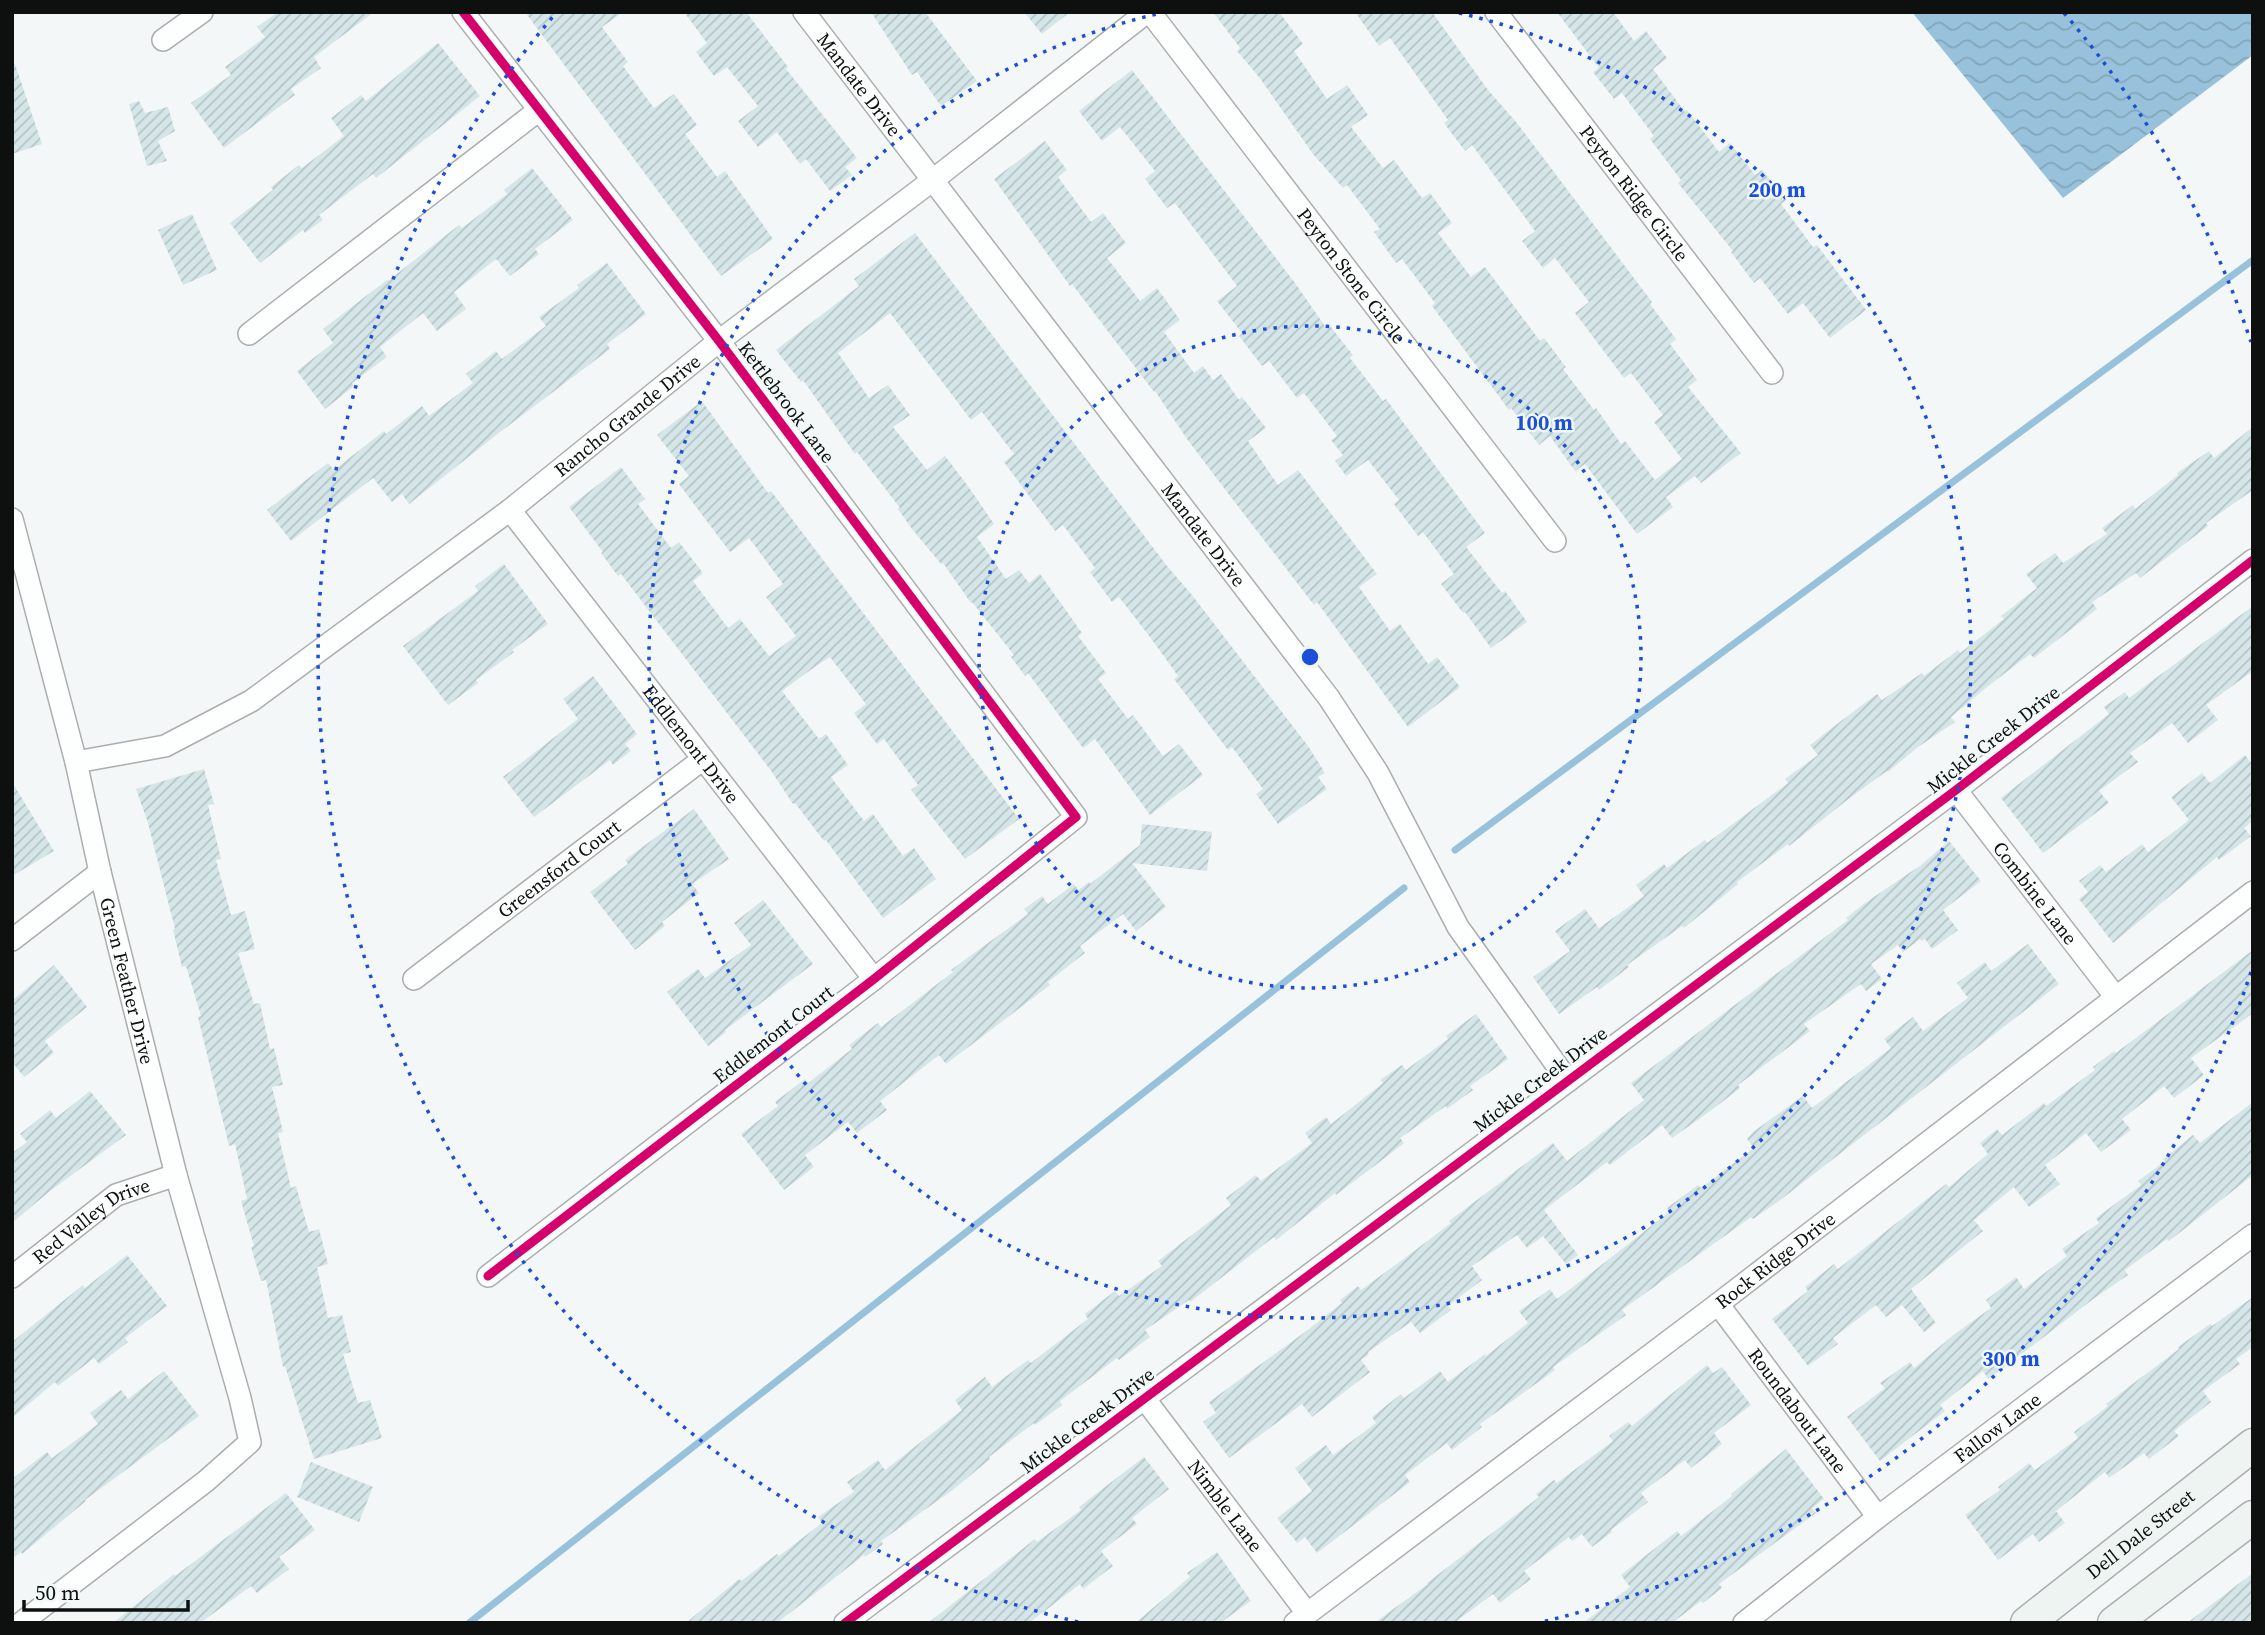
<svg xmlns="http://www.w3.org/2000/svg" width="2265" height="1635" viewBox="0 0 2265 1635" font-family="'Source Serif 4',serif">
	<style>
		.water { fill: url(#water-waves) }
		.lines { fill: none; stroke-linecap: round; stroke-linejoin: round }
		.stream { stroke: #98c2db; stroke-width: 7 }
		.building { fill: url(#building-hatch) }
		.street-casing { stroke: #abaeae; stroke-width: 24 }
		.secondary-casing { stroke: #abaeae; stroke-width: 35 }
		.street { stroke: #fdfefe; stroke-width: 21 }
		.secondary { stroke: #eef4f1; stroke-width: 32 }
		.cycleway-casing { stroke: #f1f9f8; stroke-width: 13 }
		.cycleway { stroke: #d6006c; stroke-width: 9 }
		.ring { fill: none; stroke: #1d4ed8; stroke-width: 3.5; stroke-dasharray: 3.5 7 }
		.labels { text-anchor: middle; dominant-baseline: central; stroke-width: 5; stroke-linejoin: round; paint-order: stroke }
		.street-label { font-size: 19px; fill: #0d100f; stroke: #f1f9f8 }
		.centre { fill: #1d4ed8; stroke: #f1f9f8; stroke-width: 3.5 }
		.ring-label { font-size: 21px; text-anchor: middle; font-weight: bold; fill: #1d4ed8; stroke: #f1f9f8; stroke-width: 5; stroke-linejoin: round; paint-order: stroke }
	</style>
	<defs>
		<pattern id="water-waves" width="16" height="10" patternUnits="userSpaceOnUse" patternTransform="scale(1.75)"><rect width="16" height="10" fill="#98c2db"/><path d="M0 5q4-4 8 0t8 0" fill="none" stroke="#82a6bb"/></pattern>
		<pattern id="building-hatch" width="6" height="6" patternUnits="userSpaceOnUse" patternTransform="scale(1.75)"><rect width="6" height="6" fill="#d5e6e9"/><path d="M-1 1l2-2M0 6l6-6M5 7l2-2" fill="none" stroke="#b6c4c7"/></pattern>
	</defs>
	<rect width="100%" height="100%" fill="#f3f7f7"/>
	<path class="water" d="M1912 12H2253V55L2063 198Z"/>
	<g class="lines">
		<g class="stream">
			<path d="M1455 850 2253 260"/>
			<path d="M469 1623 1404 888"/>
		</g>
	</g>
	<g class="building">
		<path d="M278 12H374L314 57 321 68 291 89 295 95 224 148 191 103 231 75 225 67 265 37 257 27Z"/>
		<path d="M525 12H623L602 27 628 62 623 66 654 108 674 94 697 125 685 134 717 177 725 171 773 239 721 276Z"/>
		<path d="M684 12H746L788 67 786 69 857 158 845 167 852 175 830 191 806 159 800 164 777 132 758 147 738 121 758 106 727 67 714 76 696 52 707 43Z"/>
		<path d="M871 12H925L977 81 941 106 917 72 912 75Z"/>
		<path d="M1024 12H1070L1042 34Z"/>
		<path d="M1213 12H1279L1303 44 1294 51 1327 99 1347 85 1368 115 1351 127 1383 168 1394 160 1422 198 1430 193 1452 223 1438 233 1471 277 1485 267 1540 341 1544 338 1566 367 1563 369 1594 410 1596 408 1621 444 1625 441 1655 480 1682 459 1654 422 1663 415 1631 373 1624 378 1575 313 1589 302 1555 258 1543 268 1522 241 1535 231 1472 145 1465 151 1444 123 1448 120 1390 38 1379 46 1355 12H1432L1488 90 1517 123 1652 302 1650 304 1676 339 1670 344 1697 380 1688 387 1741 453 1701 483 1695 476 1666 497 1673 507 1637 534 1585 464 1575 471 1550 436 1539 445 1511 408 1509 410 1432 306 1435 303 1402 259 1396 263 1374 232 1380 229 1347 185 1343 188 1313 154 1259 77 1237 51 1240 48Z"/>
		<path d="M1557 12H1613L1634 41 1646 31 1667 58 1653 69 1685 112 1687 110 1719 152 1730 143 1755 175 1762 170 1786 200 1781 204 1813 247 1817 245 1866 310 1830 338 1803 303 1788 314 1760 278 1754 283 1731 252 1733 251 1678 183 1681 180 1650 139 1654 136 1622 93 1614 99 1593 72 1599 68Z"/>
		<path d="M438 43 480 96 376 178 373 174 319 215 323 220 305 233 303 230 260 263 230 223 273 190 271 187 299 165 302 168 344 136 331 118 361 95 366 101Z"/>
		<path d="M15 64 42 144 12 154V65Z"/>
		<path d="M1132 70 1295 283 1327 329 1330 326 1353 355 1350 358 1383 401 1386 399 1485 533 1466 547 1502 593 1505 591 1527 622 1491 648 1465 612 1463 613 1441 584 1454 574 1423 532 1418 536 1394 504 1399 500 1368 460 1346 476 1335 461 1343 455 1331 440 1337 436 1304 393 1297 398 1269 361 1262 366 1239 336 1242 333 1217 301 1237 286 1175 203 1167 208 1145 179 1155 171 1120 127 1102 141 1079 111Z"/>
		<path d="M139 101 145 113 168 107 175 131 158 141 167 161 147 166 129 104Z"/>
		<path d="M1045 141 1067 170 1058 177 1091 222 1103 213 1126 243 1107 258 1140 301 1157 288 1180 320 1164 332 1194 373 1203 366 1213 380 1221 374 1239 400 1242 397 1266 428 1248 441 1278 485 1298 470 1377 574 1359 587 1390 631 1400 624 1428 664 1437 657 1460 687 1408 727 1317 602 1314 605 1227 492 1187 439 1155 391 1154 392 1072 284 1070 286 994 179Z"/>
		<path d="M532 168 573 220 535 249 539 254 510 276 496 259 454 292 466 309 437 331 423 313 380 347 387 357 352 383 354 386 325 409 297 371 333 343 323 329 387 280 388 281 459 225 462 228 507 194 504 190Z"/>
		<path d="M192 214 217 270 183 285 158 230Z"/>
		<path d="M915 233 1167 566 1192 595 1308 746 1325 773 1318 777 1327 789 1278 824 1256 794 1263 789 1232 747 1228 750 1174 679 1178 676 1150 637 1119 597 1112 602 1090 572 1095 568 1063 525 1055 531 1032 500 1004 462 1014 454 982 412 971 420 890 313 838 353 869 398 888 385 910 415 893 427 927 470 945 456 968 486 994 524 977 537 1006 579 1019 570 1029 583 1040 574 1082 633 1078 636 1106 673 1098 679 1128 719 1133 715 1163 756 1179 744 1203 775 1150 815 1095 739 1083 748 1028 673 1025 676 1011 657 1014 655 972 602 971 603 943 563 941 564 912 529 898 509 900 508 857 452 855 454 803 380 801 382 776 350 859 286 854 279Z"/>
		<path d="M607 263 646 314 607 344 610 349 500 432 409 504 402 494 392 502 373 478 291 541 267 510 328 463 334 470 384 431 386 434 422 406 429 416 473 383 466 374 496 351 502 359 546 326 539 317 579 288 577 285Z"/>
		<path d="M702 401 768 493 771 491 1019 819 965 859 911 790 918 785 884 739 877 744 854 713 866 704 830 657 816 666 782 691 819 739 826 734 848 765 831 777 864 821 873 814 903 856 914 848 936 879 883 918 826 840 824 841 795 803 793 804 772 772 621 574 618 576 601 553 603 552 569 507 621 467 645 499 638 504 671 548 679 542 703 573 693 581 728 628 740 619 769 656 796 636 766 597 783 584 749 538 730 552 679 484 689 476 657 435Z"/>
		<path d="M2253 427V490L2206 523 2208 526 2140 578 2136 573 2092 602 2097 609 2034 658 2030 654 1987 687 1951 717 1955 722 1918 747 1888 772 1887 771 1851 797 1789 846 1788 844 1737 882 1738 884 1684 928 1682 926 1627 965 1629 967 1599 990 1597 987 1559 1014 1533 977 1570 951 1555 931 1585 909 1599 928 1644 896 1636 885 1664 864 1667 868 1705 840 1707 843 1788 783 1785 779 1818 755 1810 745 1841 721 1877 694 1882 700 1922 673 1924 676 1958 650 1960 653 2004 619 2001 616 2037 588 2026 574 2055 553 2063 563 2107 534 2102 528 2133 505 2135 509 2178 475 2177 473 2209 451 2214 458Z"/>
		<path d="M504 564 548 624 512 650 514 652 476 680 478 683 448 705 403 646 478 591 475 586Z"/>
		<path d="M2253 606V671L2206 705 2218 720 2188 743 2172 723 2130 753 2138 762 2099 791 2109 803 2043 853 2001 798 2109 714 2104 707 2125 692 2129 698Z"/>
		<path d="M593 676 637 734 625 744 631 751 613 765 610 760 534 817 503 777 578 719 563 699Z"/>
		<path d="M2245 755 2253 765V821L2244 828 2251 836 2219 860 2217 857 2113 943 2079 899 2088 892 2079 881 2100 865 2106 872 2142 844 2148 852 2189 820 2171 797 2202 773 2210 783Z"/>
		<path d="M204 769 214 804 208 805 221 859 216 860 231 915 245 911 255 949 238 953 254 1004 260 1003 270 1049 274 1048 283 1085 272 1087 283 1132 278 1133 291 1188 296 1186 309 1232 319 1229 328 1264 317 1267 328 1318 342 1315 351 1352 343 1354 358 1403 370 1400 382 1438 314 1459 285 1366 283 1367 266 1280 261 1281 251 1247 254 1246 241 1201 247 1199 235 1144 229 1146 198 1017 201 1016 186 966 182 967 173 930 175 929 148 823 136 789Z"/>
		<path d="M12 782 54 851 12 876Z"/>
		<path d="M694 809 729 859 692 884 699 893 662 922 665 926 635 950 590 892 628 864 625 860Z"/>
		<path d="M1142 824 1212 832 1207 871 1132 863 1166 907 1136 931 1123 914 1080 946 1085 953 1048 982 1050 985 946 1064 939 1055 880 1101 887 1110 857 1133 848 1122 805 1155 814 1167 784 1190 741 1134 778 1106 775 1102 805 1079 808 1083 852 1049 849 1045 878 1023 881 1027 953 972 951 970 970 956 1028 914 1024 909 1042 896 1048 904 1074 884 1078 890 1089 882 1090 884 1140 845Z"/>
		<path d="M1949 841 1981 881 1943 910 1958 930 1932 949 1925 939 1921 941 1920 939 1903 952 1898 945 1871 964 1882 979 1866 991 1861 984 1804 1024 1810 1031 1738 1085 1740 1088 1709 1112 1672 1138 1662 1125 1610 1165 1607 1162 1544 1210 1578 1255 1566 1264 1543 1236 1527 1248 1517 1235 1472 1266 1482 1280 1448 1306 1451 1310 1420 1333 1411 1322 1368 1352 1369 1354 1361 1360 1370 1372 1312 1417 1302 1404 1229 1458 1203 1422 1216 1413 1209 1402 1305 1332 1342 1303 1340 1300 1358 1286 1361 1290 1409 1255 1451 1223 1449 1221 1553 1143 1567 1161 1644 1100 1631 1083 1848 920 1846 918 1865 903 1921 865Z"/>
		<path d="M763 900 813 964 725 1030 726 1032 708 1046 667 992 698 969 705 978 751 945 734 923Z"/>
		<path d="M2028 944 2059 984 1779 1201 1753 1219 1751 1217 1622 1310 1626 1315 1553 1367 1555 1370 1480 1424 1482 1427 1452 1450 1447 1443 1405 1475 1410 1482 1317 1553 1305 1537 1297 1543 1277 1518 1312 1491 1295 1468 1326 1445 1333 1455 1376 1423 1372 1417 1401 1394 1404 1398 1440 1371 1448 1382 1485 1354 1486 1356 1528 1323 1519 1311 1550 1289 1557 1299 1599 1267 1669 1212 1667 1208 1698 1185 1701 1188 1754 1148 1747 1139 1753 1132 1803 1096 1812 1108 1891 1048 1884 1039 1913 1017 1923 1031 1968 998 1957 983 1985 962 1991 971Z"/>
		<path d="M2253 950V1013L2191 1058 2204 1075 2174 1098 2164 1086 2122 1119 2131 1130 2101 1152 2086 1133 2045 1165 2060 1184 2029 1207 2014 1187 1974 1220 1983 1231 1911 1289 1936 1323 1924 1332 1902 1305 1886 1317 1876 1305 1833 1338 1838 1344 1808 1366 1772 1319 1808 1291 1805 1287 1834 1264 1838 1269 1946 1184 1949 1187 1988 1154 1980 1143 1997 1129 2002 1135 2044 1103 2046 1106 2095 1070 2093 1067 2114 1051 2116 1053Z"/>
		<path d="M54 965 87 1007 45 1041 54 1053 24 1077 12 1062V1001Z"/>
		<path d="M1476 1014 1508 1059 1470 1086 1473 1090 1447 1109 1446 1106 1400 1138 1404 1143 1377 1164 1336 1195 1335 1193 1276 1240 1274 1237 1190 1302 1189 1300 1145 1330 1150 1337 1119 1360 1117 1358 1060 1401 1062 1405 1035 1425 1034 1423 989 1457 990 1459 954 1489 881 1541 883 1544 865 1557 864 1555 777 1623H686L739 1579 741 1581 777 1554 779 1556 822 1523 818 1517 854 1492 847 1482 878 1460 885 1470 962 1410 955 1400 985 1377 992 1387 1028 1360 1031 1363 1088 1319 1085 1314 1115 1291 1119 1296 1162 1266 1158 1261 1231 1205 1226 1198 1256 1175 1261 1181 1312 1143 1305 1133 1326 1117 1331 1124 1383 1083 1380 1080 1402 1065 1406 1070 1448 1039 1446 1036Z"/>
		<path d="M90 1091 126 1135 50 1191 12 1223V1153L27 1142 20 1134 50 1110 56 1118Z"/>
		<path d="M2253 1102V1175L2169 1241 2167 1239 2125 1270 2128 1275 2092 1300 2019 1356 1988 1379 1983 1371 1940 1405 1945 1411 1880 1461 1847 1417 1885 1388 1880 1383 1910 1362 1914 1368 1956 1333 1991 1308 1986 1300 2016 1277 2024 1289 2067 1256 2062 1249 2099 1223 2096 1218 2141 1185 2138 1181 2165 1161 2163 1159 2193 1135 2200 1143Z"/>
		<path d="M127 1255 167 1306 125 1338 128 1342 99 1364 94 1358 58 1386 55 1382 12 1418V1342L83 1285 85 1288Z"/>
		<path d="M2253 1297V1347L2236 1359 2240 1364 2203 1391 2211 1402 2174 1431 2179 1436 2149 1459 2144 1453 2109 1478 2105 1472 2056 1511 2065 1523 2039 1542 2033 1534 1998 1560 1965 1515 2000 1490 1998 1487 2029 1463 2035 1470 2078 1438 2074 1432 2108 1406 2106 1404 2179 1349 2178 1347 2210 1324 2212 1326Z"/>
		<path d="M1707 1365 1713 1373 1722 1367 1751 1405 1714 1433 1722 1444 1691 1468 1685 1460 1641 1493 1648 1502 1611 1530 1612 1532 1592 1547 1582 1534 1572 1541 1569 1537 1524 1571 1531 1579 1500 1603 1493 1594 1454 1623H1374L1428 1584 1427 1583 1539 1497 1536 1494 1554 1480 1557 1483 1613 1441 1609 1436 1628 1422 1632 1426Z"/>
		<path d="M164 1371 199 1416 85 1500 86 1501 22 1554 21 1552 12 1559V1479L47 1452 52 1458 98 1424 90 1413 121 1390 128 1399Z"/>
		<path d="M1786 1449 1824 1499 1812 1508 1816 1513 1719 1584 1722 1588 1703 1603 1701 1601 1672 1623H1583L1630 1587 1621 1575 1677 1531 1681 1536 1732 1496 1731 1494Z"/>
		<path d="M1144 1457 1169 1489 1132 1518 1137 1524 1101 1551 1113 1566 1083 1589 1080 1584 1029 1623H928L1035 1539 1037 1542 1081 1510 1079 1507Z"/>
		<path d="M311 1462 373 1487 359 1522 297 1497Z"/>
		<path d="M286 1493 315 1530 279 1557 289 1569 257 1593 251 1586 200 1623H113L174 1574 175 1576Z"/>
		<path d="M1217 1552 1251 1601 1220 1623H1135L1190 1577 1187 1573Z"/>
		<path d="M2253 1573V1623H2187L2245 1579Z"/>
	</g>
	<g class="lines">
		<defs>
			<g id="street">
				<path d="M463 12 719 341 1076 817 874 979 488 1276"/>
				<path id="s1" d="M804 12 1329 698 1378 773 1458 927 1568 1081"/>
				<path id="s2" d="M1150 12 1555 541"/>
				<path id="s3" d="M1496 12 1772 373"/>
				<path d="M163 40 202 12"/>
				<path d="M249 334 539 110"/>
				<path id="s4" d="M510 510 874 979"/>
				<path id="s5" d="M12 519 76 762 100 872 176 1175 240 1398 250 1442 206 1481 21 1623"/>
				<path id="s6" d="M76 762 165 746 251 701 510 510 719 341 933 180 1147 12"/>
				<path id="s7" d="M1956 790 2115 996"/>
				<path d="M12 940 100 872"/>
				<path id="s8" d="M414 979 703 759"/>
				<path id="s9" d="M12 1277 116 1195 176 1175"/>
				<path id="s10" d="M1718 1304 1878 1517"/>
				<path id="s11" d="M1144 1398 1307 1613"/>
				<path d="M845 1623 1956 790 2253 560"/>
				<path id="s12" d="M1295 1623 1718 1304 2253 892"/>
				<path id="s13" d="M1744 1623 1878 1517 2253 1235"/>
			</g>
			<g id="secondary">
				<path id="s14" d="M2027 1623 2253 1445"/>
				<path d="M2114 1623 2253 1517"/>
			</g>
		</defs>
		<use href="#street" class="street-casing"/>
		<use href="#secondary" class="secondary-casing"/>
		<use href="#street" class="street"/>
		<use href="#secondary" class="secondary"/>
		<defs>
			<g id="cycleway">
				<path d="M463 12 719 341 1076 817 874 979 488 1276"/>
				<path d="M845 1623 1956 790 2253 560"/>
			</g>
		</defs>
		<use href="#cycleway" class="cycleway-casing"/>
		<use href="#cycleway" class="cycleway"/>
	</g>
	<g class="ring">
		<circle cx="1310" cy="657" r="331"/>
		<path d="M1459 13A661 661 0 1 1 1161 13"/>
		<path d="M2251 972A992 992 0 0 1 1542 1622M1078 1622A992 992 0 0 1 556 13M2064 13A992 992 0 0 1 2251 342"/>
	</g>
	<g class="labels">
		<g class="street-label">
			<text stroke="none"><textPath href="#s1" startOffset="91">Mandate Drive</textPath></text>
			<text stroke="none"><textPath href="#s3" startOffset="228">Peyton Ridge Circle</textPath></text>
			<text stroke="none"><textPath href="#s2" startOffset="332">Peyton Stone Circle</textPath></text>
			<text transform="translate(787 402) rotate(53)">Kettlebrook Lane</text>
			<text stroke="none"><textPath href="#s6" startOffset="660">Rancho Grande Drive</textPath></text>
			<text stroke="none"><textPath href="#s1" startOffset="658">Mandate Drive</textPath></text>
			<text transform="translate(1993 739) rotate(-38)">Mickle Creek Drive</text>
			<text stroke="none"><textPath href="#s4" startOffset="296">Eddlemont Drive</textPath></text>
			<text stroke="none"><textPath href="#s8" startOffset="182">Greensford Court</textPath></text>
			<text stroke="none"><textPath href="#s7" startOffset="130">Combine Lane</textPath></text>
			<text stroke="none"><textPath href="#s5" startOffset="476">Green Feather Drive</textPath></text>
			<text transform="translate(773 1034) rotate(-38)">Eddlemont Court</text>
			<text transform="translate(1540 1079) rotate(-37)">Mickle Creek Drive</text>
			<text stroke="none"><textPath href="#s9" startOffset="98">Red Valley Drive</textPath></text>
			<text stroke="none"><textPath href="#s12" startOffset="602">Rock Ridge Drive</textPath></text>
			<text stroke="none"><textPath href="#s10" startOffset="133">Roundabout Lane</textPath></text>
			<text transform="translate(1087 1420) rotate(-37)">Mickle Creek Drive</text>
			<text stroke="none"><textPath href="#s13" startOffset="320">Fallow Lane</textPath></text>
			<text stroke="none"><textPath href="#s11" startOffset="135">Nimble Lane</textPath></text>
			<text stroke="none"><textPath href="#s14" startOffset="144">Dell Dale Street</textPath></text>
		</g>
	</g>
	<circle cx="1310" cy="657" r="10" class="centre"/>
	<g class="ring-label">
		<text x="1777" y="197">200 m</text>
		<text x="1544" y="430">100 m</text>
		<text x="2011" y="1366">300 m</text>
	</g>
	<rect width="2265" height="1635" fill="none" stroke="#0d100f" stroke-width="28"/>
	<path d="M24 1600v10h164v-10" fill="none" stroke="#0d100f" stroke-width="3.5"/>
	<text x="35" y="1600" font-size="21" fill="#0d100f" stroke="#f1f9f8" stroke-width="5" paint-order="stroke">50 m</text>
</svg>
